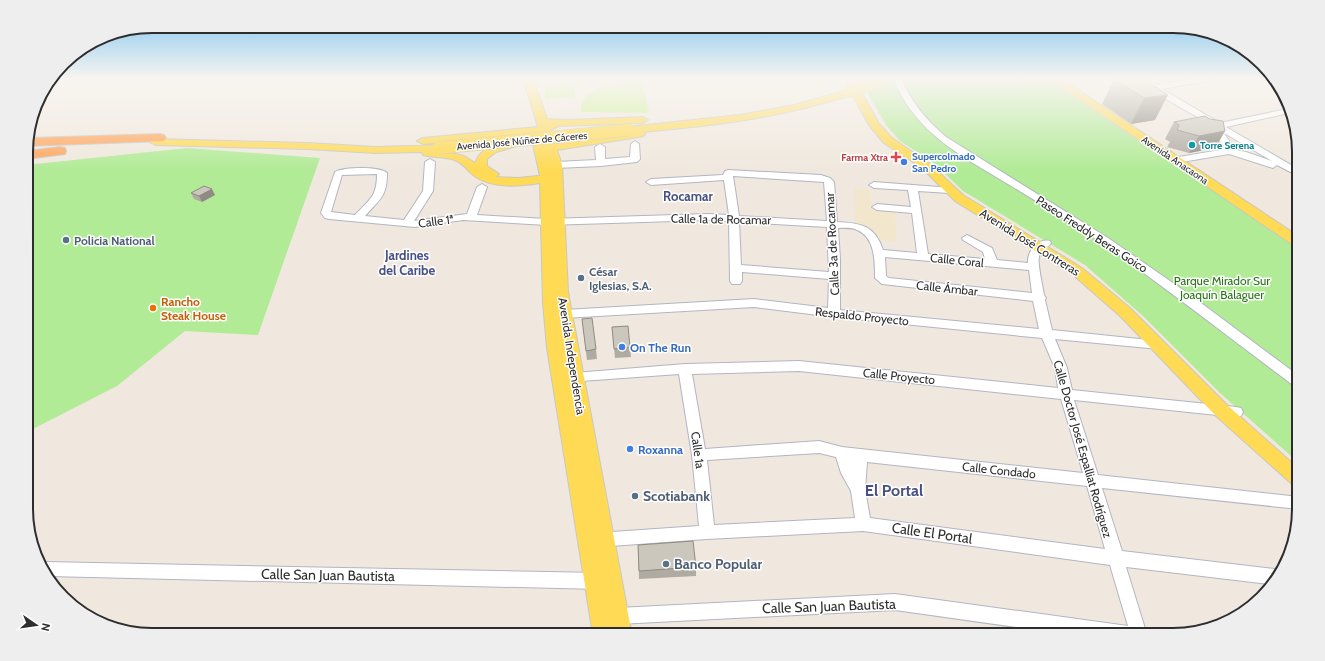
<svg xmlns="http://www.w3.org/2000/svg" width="1325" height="661" viewBox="0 0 1325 661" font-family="Cabin,sans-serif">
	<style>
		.education { fill: #f2e7cd }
		.green { fill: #b1eb96 }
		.pitch { fill: #c8f391 }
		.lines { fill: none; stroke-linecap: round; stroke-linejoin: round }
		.minor-casing { stroke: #b2b5c2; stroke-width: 2 }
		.major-casing { stroke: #c8c8c8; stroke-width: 2 }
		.highway-casing { stroke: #c8c8c8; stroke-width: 2 }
		.minor { fill: #fff; fill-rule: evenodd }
		.major { fill: #ffda54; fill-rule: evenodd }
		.highway { fill: #ffa45a; fill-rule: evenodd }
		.major-bridge-casing { stroke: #c8c8c8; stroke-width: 13; stroke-linecap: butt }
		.major-bridge { stroke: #ffda54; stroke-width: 12 }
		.wall { fill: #afaba3 }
		.shaded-wall { fill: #8e8b84 }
		.building { fill: #cbc7bd; stroke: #8e8b84 }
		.culture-dot { fill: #0f9aa8; stroke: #fff; stroke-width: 1.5 }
		.health-dot { fill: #e0444e; stroke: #fff; stroke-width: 1.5 }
		.shop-dot { fill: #3f7fe0; stroke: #fff; stroke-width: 1.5 }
		.service-dot { fill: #5c6f8a; stroke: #fff; stroke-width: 1.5 }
		.food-dot { fill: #e8710a; stroke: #fff; stroke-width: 1.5 }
		.labels { text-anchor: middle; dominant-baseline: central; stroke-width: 3; stroke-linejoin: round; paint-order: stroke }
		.far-street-label { font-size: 10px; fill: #2d2d2d; stroke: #fff }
		.far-culture-label { font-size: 10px; font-weight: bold; fill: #0d838f; stroke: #fff; text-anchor: start }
		.far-shop-label { font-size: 10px; font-weight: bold; fill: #366cbe; stroke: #fff; text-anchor: start }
		.far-health-label { font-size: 10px; font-weight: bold; fill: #be3a42; stroke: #fff; text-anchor: end }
		.street-label { font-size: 12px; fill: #2d2d2d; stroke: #fff }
		.service-label { font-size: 12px; font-weight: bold; fill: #4e5e75; stroke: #fff; text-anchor: start }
		.park-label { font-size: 12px; fill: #267413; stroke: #fff }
		.food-label { font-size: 12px; font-weight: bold; fill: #c56008; stroke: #fff; text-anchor: start }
		.shop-label { font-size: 12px; font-weight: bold; fill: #366cbe; stroke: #fff; text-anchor: start }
		.neighbourhood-label { font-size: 13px; font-weight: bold; fill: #485183; stroke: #fff }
		.near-service-label { font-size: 14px; font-weight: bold; fill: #4e5e75; stroke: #fff; text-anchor: start }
		.near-street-label { font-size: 14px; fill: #2d2d2d; stroke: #fff }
		.near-neighbourhood-label { font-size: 16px; font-weight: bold; fill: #485183; stroke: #fff }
		.rim { fill: none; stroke: #2d2d2d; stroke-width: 2 }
	</style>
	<rect width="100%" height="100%" fill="#f0e8de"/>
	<path class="education" d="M854 188 870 190 871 207 895 210 897 242 881 240 869 229 855 223Z"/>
	<g class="green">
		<path d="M859 78H1046L1168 161 1298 248 1299 463 1220 393 1143 316 1085 265 963 191 934 163 900 141 886 125Z"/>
		<path d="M187 148 320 158 258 335 185 331 117 386 27 432 26 165Z"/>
	</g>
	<g class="pitch">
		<path d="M641 82 649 111 647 113 581 112C579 85 623 82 641 82Z"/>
		<path d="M574 84 575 97 545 99V86Z"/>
	</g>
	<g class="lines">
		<defs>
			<g id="minor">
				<path d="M393 78H401L396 81H393Z"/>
				<path d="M846 78H854L857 86 856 88H850Z"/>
				<path d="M893 78H901C911 102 926 120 946 137L1108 238 1193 297 1299 376V388L1294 386C1233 340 1171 292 1108 247 1077 226 1045 207 1013 187 964 157 916 135 893 78Z"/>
				<path d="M1134 78H1144L1156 85 1198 78H1216L1212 80 1162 89 1220 123 1287 109 1289 113 1226 127 1298 169V176L1277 165 1273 168 1229 154 1176 163 1173 162 1171 160 1173 158 1220 150 1222 148V145L1213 126 1150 90ZM1224 133 1272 161 1246 152 1231 149 1230 142Z"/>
				<path d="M635 141 639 144 640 159 637 162 601 166 556 168 551 165 556 162 596 160 595 147 600 144 605 147V159L630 157 631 144Z"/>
				<path d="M430 159 435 162 433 191 414 221 467 214 477 187 482 184 487 187 477 215 547 219 708 214 729 215 724 180 651 185 646 182 651 179 723 175 725 171 728 170 821 175 830 178 834 182 837 222C860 223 875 225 883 250L917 253 912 213 877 210 872 207 877 204 911 207 908 190 874 188 869 185 874 182 952 188 954 190 949 193 918 191 928 254 985 259 983 252 963 240 962 238 967 235 992 248 997 260 1028 263C1027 252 1037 238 1050 241L1051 243C1048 248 1040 250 1039 257 1037 263 1043 287 1044 295L1046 298 1045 300 1052 330 1159 341 1163 342 1165 345 1163 348 1159 349 1055 339 1067 368 1072 390 1236 407 1241 408 1243 412 1241 416 1236 417 1074 400 1098 475 1299 497V509L1102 488 1122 551 1275 569 1280 571 1269 584 1126 567 1147 635H1072L895 610 618 624 612 622 610 616 612 610 618 608 895 594 1128 626 1110 565 863 531 707 539 597 547 592 545 589 540 592 535 597 533 699 526 692 455 679 374 567 382 562 380 561 377 562 374 685 364 799 361 1058 388 1055 368 1042 338 834 317 754 307 564 318 560 317 558 314 560 311 564 310 754 299 828 308 829 279 742 272V281L740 284H732L730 281 729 221 708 220 547 225 463 220 415 227 329 219 325 218 321 213 335 172C343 167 380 166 387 173 387 197 380 199 365 216L404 220 423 191 425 162ZM376 174H377C377 197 369 200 355 215L331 212 342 175ZM733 176 824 182 827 221 739 216ZM739 222 827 227 829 272 741 265ZM838 228C844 228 852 227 857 230 875 237 875 261 875 278L882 284 1033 301 1039 329 840 310V259ZM885 257 1029 270 1032 293 889 278 886 276ZM799 371 1061 399 1083 473 842 447 819 441 705 449 692 374ZM819 453 836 457 841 473 851 491 855 518 714 525 707 460ZM867 462 1087 486 1105 549 870 518 865 490Z"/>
				<path d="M45 562 600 573 606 576 608 581 606 586 600 589 48 576 42 563Z"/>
			</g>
			<g id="major">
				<path d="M523 78H533L547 119 567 120 643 117 648 120 643 123 559 126 550 130 555 144 626 133 623 130 628 127 740 115 794 105 850 89 848 86 849 84H857L879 124 892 138 930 164 963 195 1082 268 1130 308 1227 405 1299 469V488L1293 485 1215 415 1120 316 1072 274 955 201 922 168 884 143 869 125 852 94C839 100 823 103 809 107 754 121 699 127 643 132L645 134 643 136 639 137 557 150 562 165 568 292 632 635H593L547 348 543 303 540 183C520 186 494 189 476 177 469 173 465 165 457 161 446 156 434 158 423 155L422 152 376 153 307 149 156 145 150 142 156 139 307 143 376 147 439 145 443 146 445 148 442 151 464 156 475 163C480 149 499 139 514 143L516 145 514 147 496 152 487 159V166L499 174 496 177 518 178 538 176H540L532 140 534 138H542L540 133 423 144 417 141 423 138 538 127Z"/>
				<path d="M1048 78H1060L1298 236V246L1293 245Z"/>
			</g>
			<g id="highway">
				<path d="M160 134 164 135 166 138 164 141 26 146 28 138Z"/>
				<path d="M60 147 65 148 66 151 65 154 26 159V151Z"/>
			</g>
		</defs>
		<use href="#minor" class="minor-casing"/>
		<use href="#major" class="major-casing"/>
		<use href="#highway" class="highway-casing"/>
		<use href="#minor" class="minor"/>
		<use href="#major" class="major"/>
		<use href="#highway" class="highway"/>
		<defs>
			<g id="major-bridge">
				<path d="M848 92 881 80"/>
				<path d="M439 148 628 130"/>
			</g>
		</defs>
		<use href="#major-bridge" class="major-bridge-casing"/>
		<use href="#major-bridge" class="major-bridge"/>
	</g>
	<g class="wall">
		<path d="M1142 78 1155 120 1131 124 1102 104 1114 79Z"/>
		<path d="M1174 122 1225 131 1215 148 1189 153 1167 147 1170 142 1165 139Z"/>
		<path d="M191 193 215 195 202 202 194 199Z"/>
		<path d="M582 319 596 349 597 359 587 360Z"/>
		<path d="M612 327 630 347 631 357 615 358Z"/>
		<path d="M638 545 696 567V576L639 579Z"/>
	</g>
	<g class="shaded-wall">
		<path d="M1168 95 1155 120 1131 124 1144 98Z"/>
		<path d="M1225 131 1215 148 1189 153 1199 136Z"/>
		<path d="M212 189 215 195 202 202 199 196Z"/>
	</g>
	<g class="building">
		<path d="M1122 78H1142L1168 95 1144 98 1114 79Z"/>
		<path d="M1205 116 1210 119 1223 121 1225 131 1199 136 1177 130 1179 125 1174 122Z"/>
		<path d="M204 186 212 189 199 196 191 193Z"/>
		<path d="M592 318 596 349 586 351 582 319Z"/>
		<path d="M628 326 630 347 614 349 612 327Z"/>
		<path d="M693 541 696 567 639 571 638 545Z"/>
	</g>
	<linearGradient id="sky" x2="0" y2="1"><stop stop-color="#75c0f0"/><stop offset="0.46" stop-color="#f8f5f0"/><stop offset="1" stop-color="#f8f5f0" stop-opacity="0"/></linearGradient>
	<rect width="1325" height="171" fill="url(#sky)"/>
	<circle class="culture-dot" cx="1192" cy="145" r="4"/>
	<path class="health-dot" d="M894 151h4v4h4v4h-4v4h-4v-4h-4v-4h4z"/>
	<g class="shop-dot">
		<circle cx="904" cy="162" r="4"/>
		<circle cx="622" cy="347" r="4"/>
		<circle cx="630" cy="449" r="4"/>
	</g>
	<g class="service-dot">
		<circle cx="66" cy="240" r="4"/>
		<circle cx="581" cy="278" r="4"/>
		<circle cx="635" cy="496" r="4"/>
		<circle cx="666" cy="564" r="4"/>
	</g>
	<circle class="food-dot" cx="153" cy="308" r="4"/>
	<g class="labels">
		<g class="far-street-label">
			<text transform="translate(522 141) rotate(-5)">Avenida José Núñez de Cáceres</text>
			<text transform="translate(1175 160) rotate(34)">Avenida Anacaona</text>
		</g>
		<g class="far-culture-label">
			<text x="1200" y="145">Torre Serena</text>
		</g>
		<g class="far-shop-label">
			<text x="912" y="156">Supercolmado<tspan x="912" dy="12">San Pedro</tspan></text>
		</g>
		<g class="far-health-label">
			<text x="888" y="157">Farma Xtra</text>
		</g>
		<g class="street-label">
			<text transform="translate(721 219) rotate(1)">Calle 1a de Rocamar</text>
			<text transform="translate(436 221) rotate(-7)">Calle 1ª</text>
			<text transform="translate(1092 234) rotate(33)">Paseo Freddy Beras Goico</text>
			<text transform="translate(1030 242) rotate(32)">Avenida José Contreras</text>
			<text transform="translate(832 244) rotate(-93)">Calle 3a de Rocamar</text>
			<text transform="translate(957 260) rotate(6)">Calle Coral</text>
			<text transform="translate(947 288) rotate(6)">Calle Ámbar</text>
			<text transform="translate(862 316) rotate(6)">Respaldo Proyecto</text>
			<text transform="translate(572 356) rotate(81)">Avenida Independencia</text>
			<text transform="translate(899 376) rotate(6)">Calle Proyecto</text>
			<text transform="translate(1083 449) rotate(74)">Calle Doctor José Espalliat Rodríguez</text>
			<text transform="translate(698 450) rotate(82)">Calle 1a</text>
			<text transform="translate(999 470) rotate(6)">Calle Condado</text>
		</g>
		<g class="service-label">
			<text x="74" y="240">Policia National</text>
			<text x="589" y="271">César<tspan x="589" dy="14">Iglesias, S.A.</tspan></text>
		</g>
		<g class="park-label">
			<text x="1222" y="280">Parque Mirador Sur<tspan x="1222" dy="14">Joaquín Balaguer</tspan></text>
		</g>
		<g class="food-label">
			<text x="161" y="301">Rancho<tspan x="161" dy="14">Steak House</tspan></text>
		</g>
		<g class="shop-label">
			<text x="630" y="347">On The Run</text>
			<text x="638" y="449">Roxanna</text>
		</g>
		<g class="neighbourhood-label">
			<text x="688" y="196">Rocamar</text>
			<text x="407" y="255">Jardines<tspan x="407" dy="15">del Caribe</tspan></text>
		</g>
		<g class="near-service-label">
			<text x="643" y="496">Scotiabank</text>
			<text x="674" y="564">Banco Popular</text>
		</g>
		<g class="near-street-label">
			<text transform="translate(932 533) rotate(8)">Calle El Portal</text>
			<text transform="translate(328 575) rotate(1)">Calle San Juan Bautista</text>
			<text transform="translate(829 606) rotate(-2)">Calle San Juan Bautista</text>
		</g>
		<g class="near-neighbourhood-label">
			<text x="894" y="490">El Portal</text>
		</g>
	</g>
	<path d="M0 0H1325V661H0ZM152 33H1173A119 119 0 0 1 1292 152V509A119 119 0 0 1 1173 628H152A119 119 0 0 1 33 509V152A119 119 0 0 1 152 33Z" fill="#eee" fill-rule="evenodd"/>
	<path class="rim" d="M152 33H1173A119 119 0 0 1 1292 152V509A119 119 0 0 1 1173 628H152A119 119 0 0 1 33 509V152A119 119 0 0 1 152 33Z"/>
	<g transform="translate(36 625) rotate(103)" stroke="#ffffff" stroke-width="3" paint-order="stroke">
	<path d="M0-3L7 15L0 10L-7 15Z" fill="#2d2d2d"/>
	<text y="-6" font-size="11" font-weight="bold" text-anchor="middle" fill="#2d2d2d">N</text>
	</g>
</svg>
